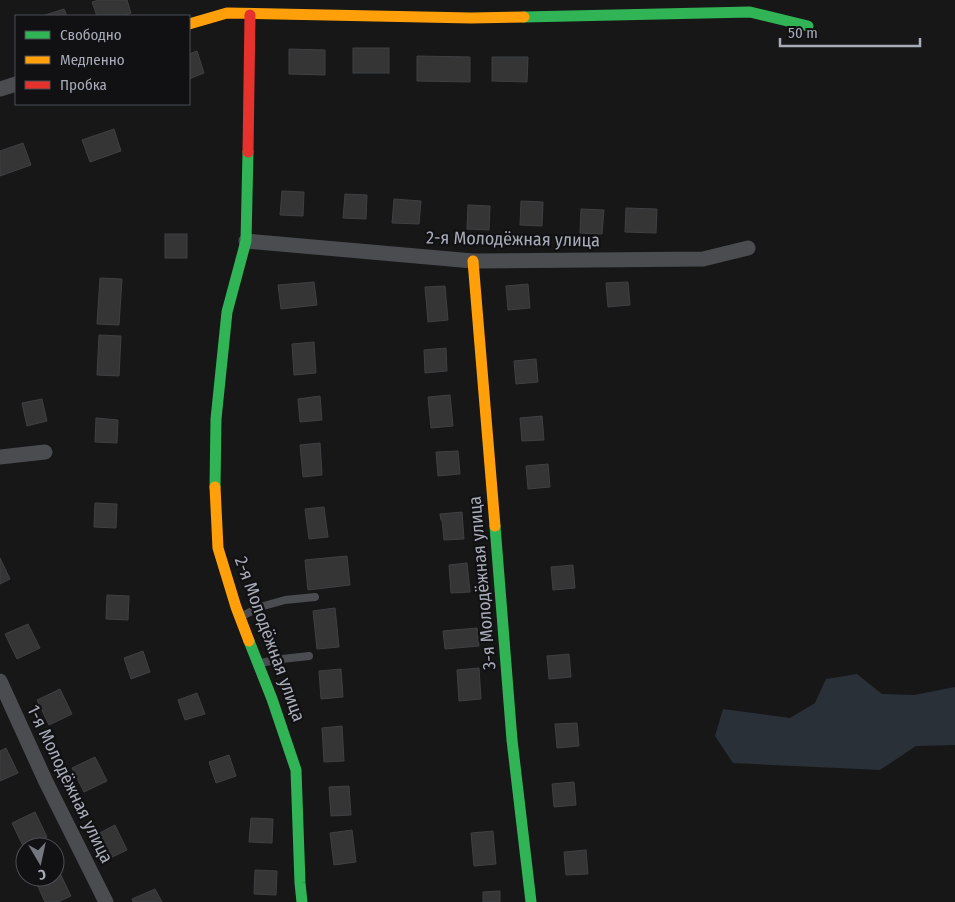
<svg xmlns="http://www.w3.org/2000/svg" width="955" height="902" viewBox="0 0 955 902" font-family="'Fira Sans Condensed',sans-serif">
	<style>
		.water { fill: #2a3038 }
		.building { fill: #353536; stroke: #3f4043 }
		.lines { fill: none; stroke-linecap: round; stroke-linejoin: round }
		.lane { stroke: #4b4c50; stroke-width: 8 }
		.street { stroke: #4b4c50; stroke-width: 15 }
		.fast { stroke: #30b455; stroke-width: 11 }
		.slow { stroke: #ff9f0a; stroke-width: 11 }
		.jam { stroke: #e5322d; stroke-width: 11 }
		.labels { text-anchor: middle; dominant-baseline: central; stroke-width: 4.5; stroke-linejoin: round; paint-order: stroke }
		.street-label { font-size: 18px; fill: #a8abb8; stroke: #111113 }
	</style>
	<rect width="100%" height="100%" fill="#171717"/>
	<path class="water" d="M857 674 882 694 914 695 955 687V745L916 746 880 770 733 763 715 736 723 709 790 718 815 703 826 679Z"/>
	<g class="building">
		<path d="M99 0H127L131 13 123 16H97L92 2Z"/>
		<path d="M64 9 67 16H42Z"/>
		<rect x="353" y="48" width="36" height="25"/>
		<path d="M289 49 325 50V75L289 74Z"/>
		<path d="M197 51 204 73 189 79V54Z"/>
		<path d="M417 56 470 57V82L417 81Z"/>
		<path d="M492 57H528L527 82 492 81Z"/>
		<path d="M114 129 121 151 90 162 82 140Z"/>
		<path d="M23 143 31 165 0 176V151Z"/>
		<path d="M282 191 304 192 303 216 280 215Z"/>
		<path d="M345 194 367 195 366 219 343 218Z"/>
		<path d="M394 199 421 201 419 224 392 223Z"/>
		<path d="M521 201 543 202 542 226 520 225Z"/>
		<path d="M468 205 490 206 489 230 467 229Z"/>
		<path d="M626 208 657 209 656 233 625 232Z"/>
		<path d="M581 209 604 210 602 234 580 233Z"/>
		<rect x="165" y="234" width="22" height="24"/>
		<path d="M100 278 122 279 119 325 97 324Z"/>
		<path d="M314 282 317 305 281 309 278 285Z"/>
		<path d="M628 282 630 305 608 307 606 283Z"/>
		<path d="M528 284 530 308 508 310 506 286Z"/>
		<path d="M445 286 448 320 428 322 425 287Z"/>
		<path d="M99 335 121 336 119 376 97 375Z"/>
		<path d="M314 342 316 373 294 375 292 344Z"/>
		<path d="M446 348 447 371 425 373 424 350Z"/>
		<path d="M536 359 538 382 516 384 514 361Z"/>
		<path d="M450 395 453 426 431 428 428 397Z"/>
		<path d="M320 396 322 420 300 422 298 399Z"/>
		<path d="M42 399 47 421 27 426 22 403Z"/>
		<path d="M542 416 544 440 522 441 520 418Z"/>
		<path d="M96 418 118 420 117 443 95 442Z"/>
		<path d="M320 443 322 475 303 477 300 445Z"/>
		<path d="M458 451 460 474 438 476 436 452Z"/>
		<path d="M548 464 550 487 528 489 526 466Z"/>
		<path d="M95 503 117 504 116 528 94 527Z"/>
		<path d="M324 507 328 537 309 539 305 509Z"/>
		<path d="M462 512 464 539 444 540 442 520H441L440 514Z"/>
		<path d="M347 556 350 585 308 590 305 560Z"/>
		<path d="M0 558 10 579 0 584Z"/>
		<path d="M467 563 470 592 451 593 449 565Z"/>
		<path d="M573 565 575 588 553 590 551 567Z"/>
		<path d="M107 595 129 596 128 620 106 619Z"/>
		<path d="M335 608 339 647 317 649 313 611Z"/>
		<path d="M28 624 40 648 17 659 5 634Z"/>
		<path d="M477 628 479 646 445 649 443 631Z"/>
		<path d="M143 651 150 672 131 679 124 658Z"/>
		<path d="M569 654 571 677 549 679 547 656Z"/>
		<path d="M479 668 481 699 459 701 457 670Z"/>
		<path d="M341 669 343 697 321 699 319 671Z"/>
		<path d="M60 689 72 714 49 725 37 700Z"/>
		<path d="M197 693 205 714 185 720 178 700Z"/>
		<path d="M577 723 579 746 557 748 555 724Z"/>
		<path d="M342 726 344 761 324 762 322 728Z"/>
		<path d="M6 748 18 773 0 781V751Z"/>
		<path d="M229 755 236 776 216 783 209 762Z"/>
		<path d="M95 757 107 781 84 792 72 768Z"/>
		<path d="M574 782 576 805 554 807 552 784Z"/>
		<path d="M349 786 351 815 331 816 329 787Z"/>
		<path d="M35 812 47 837 24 848 12 823Z"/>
		<path d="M251 818 273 819 272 843 249 842Z"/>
		<path d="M115 825 127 850 104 861 92 837Z"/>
		<path d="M352 830 356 862 334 865 330 833Z"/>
		<path d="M493 831 496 864 474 866 471 833Z"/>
		<path d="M586 850 588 874 566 875 564 852Z"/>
		<path d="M255 870 277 871 276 895 254 894Z"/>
		<path d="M59 871 71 896 58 902H45L36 882 47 877H55V873Z"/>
		<path d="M155 889 162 902H133L132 899Z"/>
		<path d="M500 891V902H483V892Z"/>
	</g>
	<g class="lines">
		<g class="lane">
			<path d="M242 616 260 607 285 600 315 597"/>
			<path d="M260 663 282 659 309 656"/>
		</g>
		<g class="street">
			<path d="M0 89 16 84"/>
			<path d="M246 241 473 261 703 259 748 248"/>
			<path d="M0 457 45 452"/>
			<path d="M0 681 46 782 106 902"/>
		</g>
		<g class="fast">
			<path d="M524 17 750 12 808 26"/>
			<path d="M215 487 216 419 227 312 246 241 248 152"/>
			<path d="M495 526 512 740 531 902"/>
			<path d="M249 641 272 699 296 770 300 883 302 902"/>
		</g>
		<g class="slow">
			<path d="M189 24 227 13 471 18 524 17"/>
			<path d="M473 261 495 526"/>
			<path d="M215 487 218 548 236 607 249 641"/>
		</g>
		<path class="jam" d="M248 152 250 15"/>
	</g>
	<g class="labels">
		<g class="street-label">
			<text transform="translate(513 239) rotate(1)">2-я Молодёжная улица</text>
			<text transform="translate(482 583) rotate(-95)">3-я Молодёжная улица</text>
			<text transform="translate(270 639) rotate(70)">2-я Молодёжная улица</text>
			<text transform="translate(70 784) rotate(64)">1-я Молодёжная улица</text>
		</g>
	</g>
	<rect x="15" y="15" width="175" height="90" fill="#111113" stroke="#4d4f55"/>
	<rect x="25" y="31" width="25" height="8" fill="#30b455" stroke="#4d4f55"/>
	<text x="60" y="40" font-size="15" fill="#a8abb8">Свободно</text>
	<rect x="25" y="56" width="25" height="8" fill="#ff9f0a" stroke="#4d4f55"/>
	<text x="60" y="65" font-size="15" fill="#a8abb8">Медленно</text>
	<rect x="25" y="81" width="25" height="8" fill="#e5322d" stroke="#4d4f55"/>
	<text x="60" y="90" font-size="15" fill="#a8abb8">Пробка</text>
	<g transform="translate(40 862) rotate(171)"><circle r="24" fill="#111113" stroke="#4d4f55"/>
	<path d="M0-4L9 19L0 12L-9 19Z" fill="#757780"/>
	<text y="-8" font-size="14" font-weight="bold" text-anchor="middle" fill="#a8abb8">С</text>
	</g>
	<path d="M780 38v8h140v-8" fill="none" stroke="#a8abb8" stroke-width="2.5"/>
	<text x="788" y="38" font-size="15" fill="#a8abb8" stroke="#111113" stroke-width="4" paint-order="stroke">50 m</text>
</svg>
